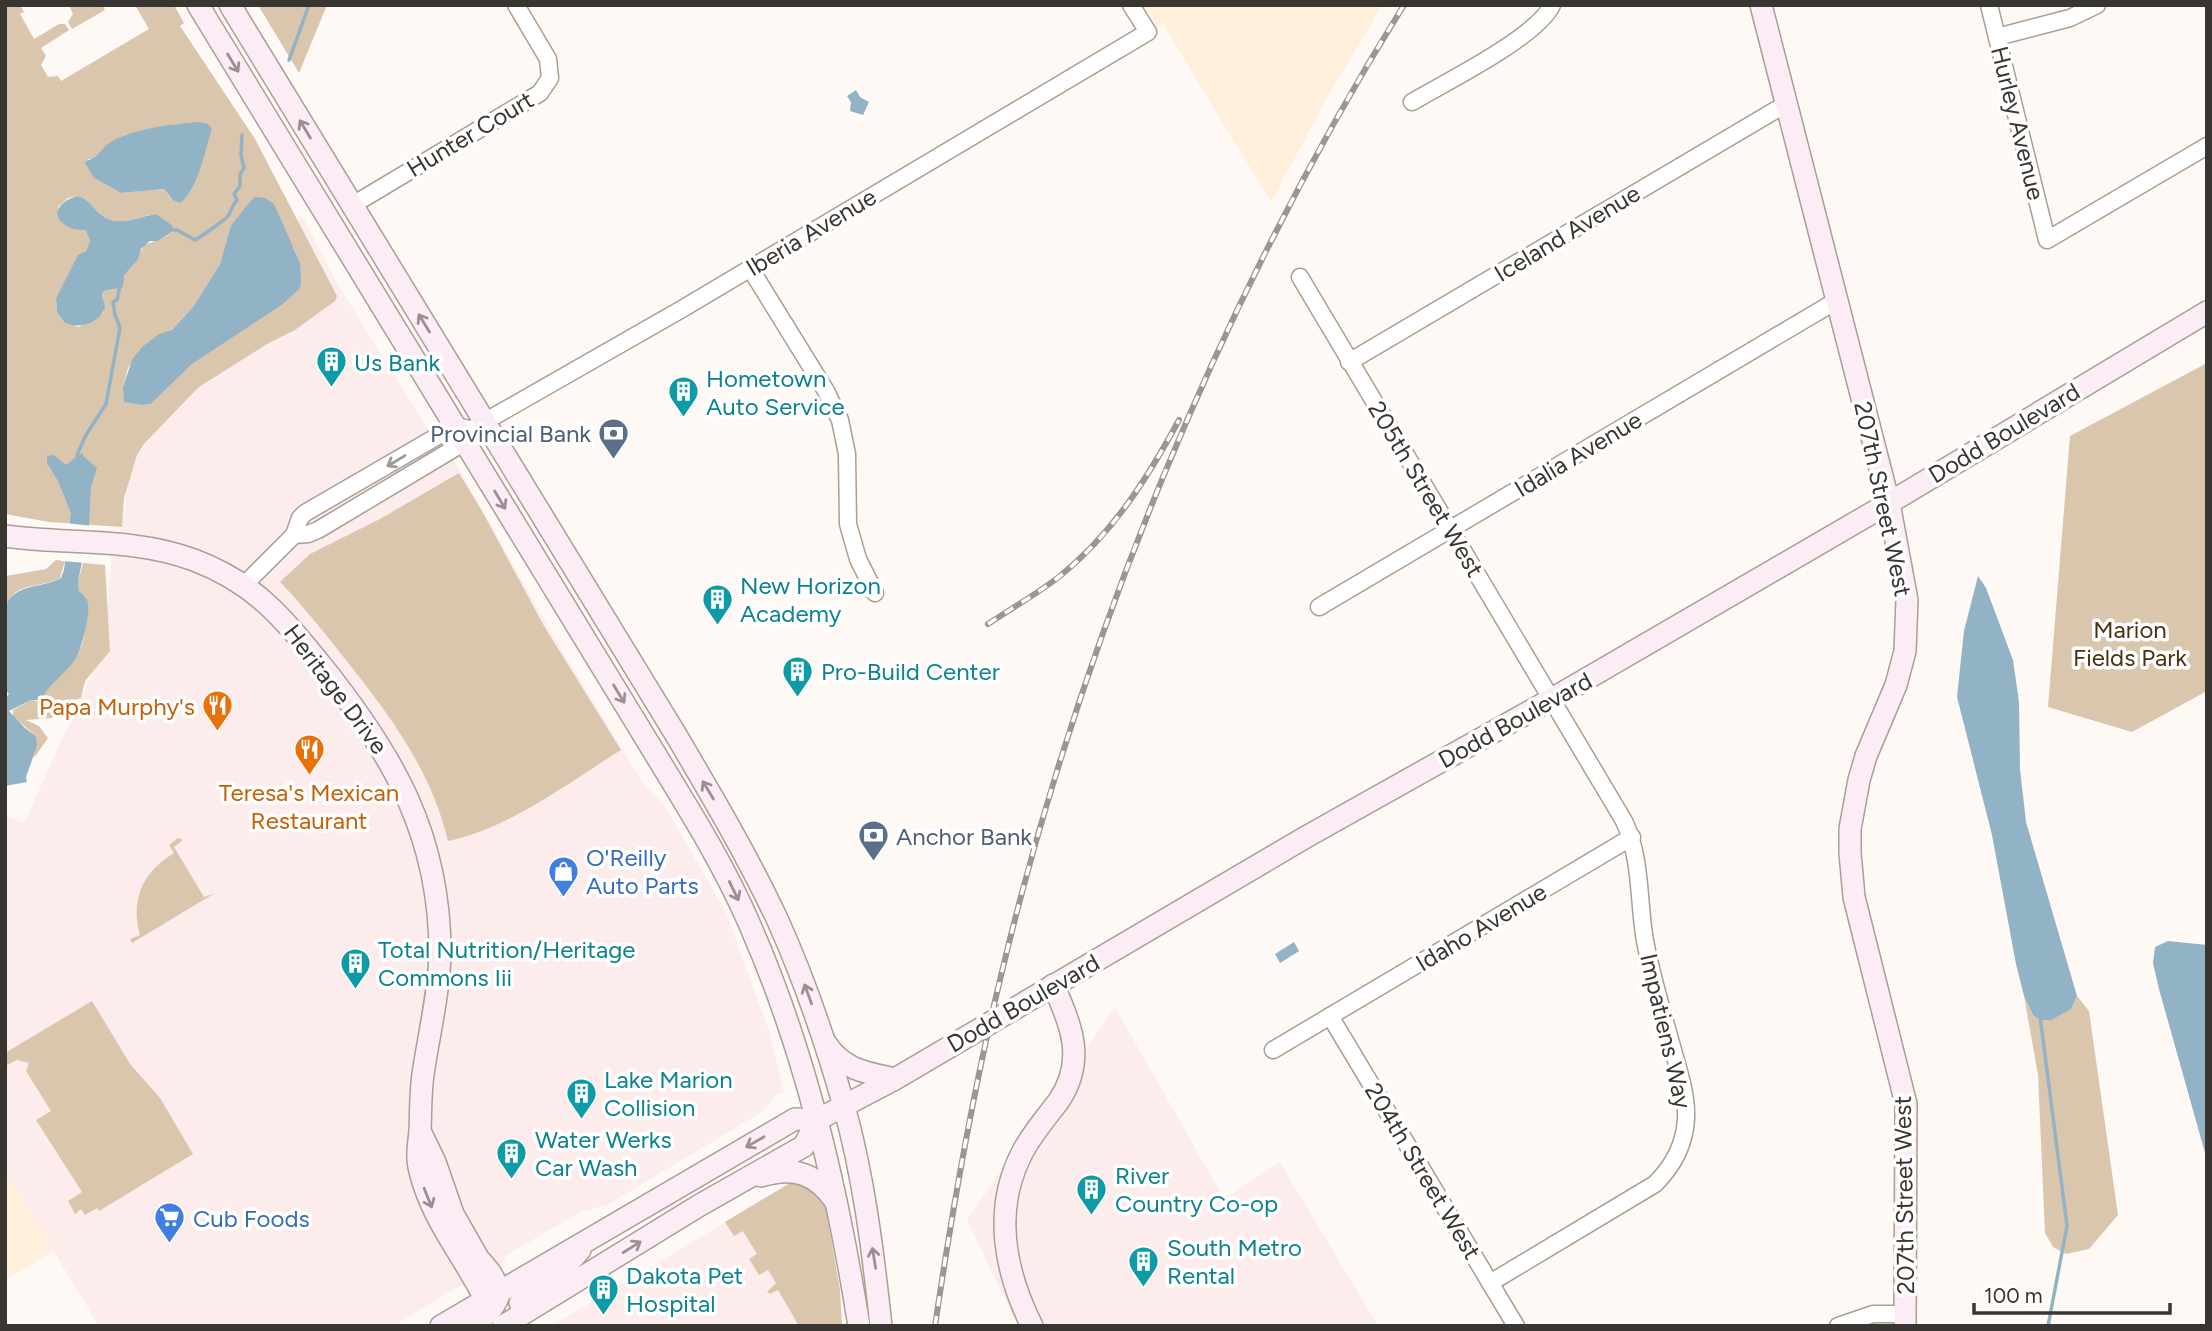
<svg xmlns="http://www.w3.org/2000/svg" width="2212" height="1331" viewBox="0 0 2212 1331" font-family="Figtree,sans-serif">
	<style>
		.commercial { fill: #fceceb }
		.built { fill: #ffefdb }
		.green { fill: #dac6ad; fill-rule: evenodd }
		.water { fill: #92b2c5 }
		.pier { fill: #fef9f4 }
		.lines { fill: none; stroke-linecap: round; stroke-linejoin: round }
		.stream { stroke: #92b2c5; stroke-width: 3.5 }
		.street-casing { stroke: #a99f93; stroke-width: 19 }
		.secondary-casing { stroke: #a99f93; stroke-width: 24 }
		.street { stroke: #fff; stroke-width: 16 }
		.secondary { stroke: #fcecf6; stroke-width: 21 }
		.rail-casing { stroke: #9b9691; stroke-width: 6 }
		.rail { stroke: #fff; stroke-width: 3.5; stroke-dasharray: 10; stroke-linecap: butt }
		.oneway { stroke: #9a9093 }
		.oneway2 { stroke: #9c9a98 }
		.labels { text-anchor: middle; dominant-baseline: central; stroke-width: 7; stroke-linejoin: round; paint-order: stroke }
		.street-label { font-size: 24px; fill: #393530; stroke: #fff }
		.culture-label { font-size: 24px; fill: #0d838f; stroke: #fff; text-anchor: start }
		.service-label { font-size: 24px; fill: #4e5e75; stroke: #fff; text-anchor: end }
		.park-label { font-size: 24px; fill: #49320e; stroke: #fff }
		.food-label { font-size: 24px; fill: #c56008; stroke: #fff; text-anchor: end }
		.shop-label { font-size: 24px; fill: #366cbe; stroke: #fff; text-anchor: start }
	</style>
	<rect width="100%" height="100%" fill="#fef9f4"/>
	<g class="commercial">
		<path d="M302 216 337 283 376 346 429 431 457 465 555 639 643 783 664 805 725 910 770 1034 784 1092 776 1095 762 1112 607 1205 583 1211 573 1216 505 1256 506 1261 467 1288 461 1285 393 1326H99L5 1171V815L24 823 105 646 112 544 122 527 131 462 192 386 287 226Z"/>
		<path d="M1115 1007 1224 1199 1280 1162 1378 1326H1018L967 1220Z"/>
		<path d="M741 1213 806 1326 553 1325Z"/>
	</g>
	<g class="built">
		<path d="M1144 5H1382L1327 98 1271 202 1163 24 1157 27Z"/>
		<path d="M5 1171 54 1251 5 1280Z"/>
	</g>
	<g class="green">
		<path d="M5 5H20L24 12 20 14 34 39 59 24H65L69 30 41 48 46 56 41 65 48 77 58 76 61 81 149 29 135 5H174L184 23 180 26 255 139 337 296 335 301 295 330 267 344 199 387 189 397 144 444 137 455 124 498 122 527 49 522 5 514ZM178 124 212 128 200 170 170 197 164 189 121 193 94 178 88 159H92L125 135ZM78 196C86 198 90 204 96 210 114 230 133 218 155 214L166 221 169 235 145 245 114 289 104 291 102 294 105 305 103 313 79 327 64 322 57 312 56 298 78 256 86 251 90 241 87 230C71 229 59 225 58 207L68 198ZM254 198 295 250 301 280 232 336 192 364 151 404C136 407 132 398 123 387L128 368 142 347 172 330 193 307 220 264 231 225Z"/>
		<path d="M74 5H102L105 10 72 29 68 22 73 14 70 7Z"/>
		<path d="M258 5H327L299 73Z"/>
		<path d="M2207 363V691L2132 732 2048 707 2070 436Z"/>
		<path d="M459 473 482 511 544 626 621 750C568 783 510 828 448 841 432 773 392 718 349 664 327 636 305 608 280 582L310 554 380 519Z"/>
		<path d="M56 560 65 561 60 578C46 586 23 584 13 595 9 600 7 610 5 616L6 576 46 569Z"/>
		<path d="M83 563 105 565 110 651 85 681 81 698 65 703 52 718 26 720 39 726 48 738 34 758 36 736 13 716V710L31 700 38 701C49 685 64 673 75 658 88 642 86 615 86 597L79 591 78 582Z"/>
		<path d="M178 838 183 840 174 847 204 897 215 893 132 943 130 939 140 935C130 899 143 872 174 853L169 845Z"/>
		<path d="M2024 996 2033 1015 2071 1009 2077 996 2089 1011 2118 1215 2089 1249 2066 1254 2053 1247 2045 1233 2038 1075Z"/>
		<path d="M92 1001 130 1064 160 1098 193 1154 99 1211 97 1208 85 1215 81 1209 75 1214 68 1201 82 1192 36 1120 51 1111 26 1071 29 1063 17 1060 5 1066V1053Z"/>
		<path d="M795 1180 824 1197 840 1290 842 1326H799L778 1290 770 1294 767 1292 776 1283 768 1270 759 1275 749 1259 757 1254 743 1231 734 1236 725 1222Z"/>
	</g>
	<g class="water">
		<path d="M856 90 860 97 869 102 863 115 850 111 851 102 847 96Z"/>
		<path d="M199 122 208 124 212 129C204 154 200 183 181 203L173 200 164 189 121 193 94 178 85 163C87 160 90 160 93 158 99 155 103 147 109 143 131 129 172 124 199 122Z"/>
		<path d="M78 196C86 198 90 204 96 210 114 230 133 218 156 214L173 226 169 234 157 241H150L141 249 138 259 124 275 123 287 104 291 102 294C102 299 107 305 104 310 97 324 77 330 64 322L57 312 56 298 78 255 86 251 90 241 86 230C81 230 74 230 69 227 47 216 60 200 78 196Z"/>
		<path d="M254 197 265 198 274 204 300 263 301 280 300 288 283 304 192 364 151 404 142 405 124 402 123 387 132 360 142 347 159 334 172 330 193 307 220 264 231 225Z"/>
		<path d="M82 453 84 457 97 468 91 487 89 525 78 582 79 591C84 595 87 598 88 604 90 615 82 648 76 658 66 674 50 682 41 700H31L9 711 25 728 36 736 37 746 26 777 27 782 5 786V699L9 694 5 690V616L8 601C21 583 43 588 61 578L64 570 71 513 58 481 47 463V456L54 455 66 465Z"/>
		<path d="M1978 576 1986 588 2013 660 2019 702 2020 769 2026 822 2077 996 2071 1009 2051 1020H2041L2033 1015 2024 996 2016 964 1992 835 1957 697 1964 631Z"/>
		<path d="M2168 941 2207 945V1160L2159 989 2153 963 2155 947Z"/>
		<path d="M1294 942 1299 951 1280 963 1275 954Z"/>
	</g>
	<path class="pier" d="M65 523 93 526 87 563 61 561Z"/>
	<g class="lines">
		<g class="stream">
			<path d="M289 60 309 5"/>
			<path d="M167 230H177L195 240C199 238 225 220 228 216 232 210 232 205 237 200L234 194 240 186V174L244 168 241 155 242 135"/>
			<path d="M78 459 77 455 86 435 106 404 120 328 115 315 113 302 117 300 120 285"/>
			<path d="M2040 1016 2067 1226 2048 1326"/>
		</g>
		<defs>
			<g id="street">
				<path d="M1989 5 2047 240 2207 146"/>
				<path d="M1997 37 2070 18 2097 5"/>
				<path d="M1412 102C1446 82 1537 37 1552 5"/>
				<path d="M351 206 540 93 550 78 548 59 516 5"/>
				<path d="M750 268 826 391 840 420 847 454 848 524 858 559 875 593"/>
				<path d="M1300 277 1624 821C1642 859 1638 901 1645 941 1652 978 1663 1014 1673 1050 1679 1072 1687 1095 1686 1118 1685 1145 1673 1166 1655 1184L1490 1283"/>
				<path d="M1349 362 1786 104"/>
				<path d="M294 535 308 534 318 530 465 442 472 429 682 309 1148 32 1131 5"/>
				<path d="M244 585 294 535 300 518 305 513 455 426 466 428"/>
				<path d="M1319 607 1836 301"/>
				<path d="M1330 1016 1516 1326"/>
				<path d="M1273 1050 1632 837"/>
				<path d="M1838 1326 1873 1314H1905"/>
			</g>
			<g id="secondary">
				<path d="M198 5 654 752C688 808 723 863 749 923 806 1052 837 1188 859 1326"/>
				<path d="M230 5 676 735C712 796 748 857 778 921 805 981 826 1043 844 1106 864 1178 873 1252 881 1326"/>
				<path d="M1761 5 1889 503 1907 600 1905 651 1896 685 1866 756 1859 780 1850 829V853L1854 897 1906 1104 1905 1326"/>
				<path d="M5 536C68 545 133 537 194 560 255 583 282 617 322 666 393 755 440 835 440 953 439 992 430 1029 424 1068 420 1089 421 1110 420 1131 419 1144 416 1154 419 1167 430 1218 463 1254 485 1299"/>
				<path d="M827 1045C843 1070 868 1073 895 1079"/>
				<path d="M420 1131 435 1162 453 1214 478 1258 490 1272 500 1290C497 1307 486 1315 472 1326"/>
				<path d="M761 1176C794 1166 816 1173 836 1202"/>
				<path d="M520 1303 562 1270 580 1250"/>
				<path d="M441 1326 795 1119 817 1120 895 1079 1306 837 1552 699 1889 503 2207 312"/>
				<path d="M503 1326 700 1205 804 1146 817 1120"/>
				<path d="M1032 1326C1005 1272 993 1211 1021 1155 1030 1136 1045 1119 1058 1102 1086 1062 1072 1025 1053 985"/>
			</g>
		</defs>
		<use href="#street" class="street-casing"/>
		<use href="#secondary" class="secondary-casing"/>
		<use href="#street" class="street"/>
		<use href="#secondary" class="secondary"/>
		<defs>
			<g id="rail">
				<path d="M988 624C1012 608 1037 594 1060 576 1113 533 1147 479 1179 420"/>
				<path d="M935 1326C952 1211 972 1097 999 984 1078 648 1221 298 1404 5"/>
			</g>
		</defs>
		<use href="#rail" class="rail-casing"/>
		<use href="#rail" class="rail"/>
	</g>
	<defs><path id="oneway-shaft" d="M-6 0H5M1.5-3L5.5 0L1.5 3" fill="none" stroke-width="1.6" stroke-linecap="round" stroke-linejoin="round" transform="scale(1.75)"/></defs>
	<g class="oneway">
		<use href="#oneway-shaft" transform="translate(233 63) rotate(59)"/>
		<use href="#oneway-shaft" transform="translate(305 129) rotate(-121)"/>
		<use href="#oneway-shaft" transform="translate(424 323) rotate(-122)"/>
		<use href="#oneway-shaft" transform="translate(500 500) rotate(59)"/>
		<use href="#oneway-shaft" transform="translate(619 694) rotate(59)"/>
		<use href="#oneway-shaft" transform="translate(708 790) rotate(-121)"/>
		<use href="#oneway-shaft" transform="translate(734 891) rotate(64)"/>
		<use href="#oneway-shaft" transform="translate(808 994) rotate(-110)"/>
		<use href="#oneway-shaft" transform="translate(755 1142) rotate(150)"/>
		<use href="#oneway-shaft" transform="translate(428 1198) rotate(68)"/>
		<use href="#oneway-shaft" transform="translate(632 1247) rotate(-32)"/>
		<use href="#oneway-shaft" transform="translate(874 1258) rotate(-99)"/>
	</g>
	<use class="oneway2" href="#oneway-shaft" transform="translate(396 461) rotate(149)"/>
	<defs>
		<symbol id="building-pin" viewBox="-11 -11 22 30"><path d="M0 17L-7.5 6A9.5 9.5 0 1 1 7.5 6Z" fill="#0f9aa8" stroke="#fff"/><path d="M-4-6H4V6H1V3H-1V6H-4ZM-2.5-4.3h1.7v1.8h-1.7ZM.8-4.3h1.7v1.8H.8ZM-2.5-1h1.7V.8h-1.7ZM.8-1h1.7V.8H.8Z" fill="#fff"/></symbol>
		<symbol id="bank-pin" viewBox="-11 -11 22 30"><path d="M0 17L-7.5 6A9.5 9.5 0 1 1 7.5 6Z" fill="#5c6f8a" stroke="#fff"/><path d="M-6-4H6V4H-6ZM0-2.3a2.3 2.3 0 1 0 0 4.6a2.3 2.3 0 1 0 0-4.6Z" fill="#fff"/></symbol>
		<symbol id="restaurant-pin" viewBox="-11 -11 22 30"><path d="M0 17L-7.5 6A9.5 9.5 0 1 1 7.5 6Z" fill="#e8710a" stroke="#fff"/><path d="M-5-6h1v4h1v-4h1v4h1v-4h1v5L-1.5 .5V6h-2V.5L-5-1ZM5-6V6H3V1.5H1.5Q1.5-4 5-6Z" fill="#fff"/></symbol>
		<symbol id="shop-pin" viewBox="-11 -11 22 30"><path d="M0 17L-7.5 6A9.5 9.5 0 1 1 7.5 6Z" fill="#3f7fe0" stroke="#fff"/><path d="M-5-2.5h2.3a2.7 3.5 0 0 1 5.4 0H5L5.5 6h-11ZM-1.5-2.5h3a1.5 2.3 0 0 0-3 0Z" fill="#fff"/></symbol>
		<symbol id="supermarket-pin" viewBox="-11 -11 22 30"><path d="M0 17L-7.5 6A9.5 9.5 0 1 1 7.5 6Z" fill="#3f7fe0" stroke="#fff"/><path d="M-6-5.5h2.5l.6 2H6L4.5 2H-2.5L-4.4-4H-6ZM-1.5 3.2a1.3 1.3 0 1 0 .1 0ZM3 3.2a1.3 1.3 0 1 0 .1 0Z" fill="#fff"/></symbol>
	</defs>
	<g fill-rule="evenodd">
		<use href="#building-pin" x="314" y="344" width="35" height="47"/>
		<use href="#building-pin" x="666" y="374" width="35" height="47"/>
		<use href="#bank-pin" x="596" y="416" width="35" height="47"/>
		<use href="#building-pin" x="700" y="582" width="35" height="47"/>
		<use href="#building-pin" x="780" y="654" width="35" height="47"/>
		<use href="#restaurant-pin" x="200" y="688" width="35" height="47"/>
		<use href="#restaurant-pin" x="292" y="732" width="35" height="47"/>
		<use href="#bank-pin" x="856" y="818" width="35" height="47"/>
		<use href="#shop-pin" x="546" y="854" width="35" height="47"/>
		<use href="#building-pin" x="338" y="946" width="35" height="47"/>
		<use href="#building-pin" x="564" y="1076" width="35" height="47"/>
		<use href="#building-pin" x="494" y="1136" width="35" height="47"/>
		<use href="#building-pin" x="1074" y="1172" width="35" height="47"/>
		<use href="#supermarket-pin" x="152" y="1200" width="35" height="47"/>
		<use href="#building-pin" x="1126" y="1244" width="35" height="47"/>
		<use href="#building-pin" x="586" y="1272" width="35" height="47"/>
	</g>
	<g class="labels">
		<g class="street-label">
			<text transform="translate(2018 123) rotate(76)">Hurley Avenue</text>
			<text transform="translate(470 134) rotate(-31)">Hunter Court</text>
			<text transform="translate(811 232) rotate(-31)">Iberia Avenue</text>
			<text transform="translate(1567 233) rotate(-31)">Iceland Avenue</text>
			<text transform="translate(2004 433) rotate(-31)">Dodd Boulevard</text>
			<text transform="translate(1578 454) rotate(-31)">Idalia Avenue</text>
			<text transform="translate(1426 489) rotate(59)">205th Street West</text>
			<text transform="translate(1883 499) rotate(78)">207th Street West</text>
			<text transform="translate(336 689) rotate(53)">Heritage Drive</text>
			<text transform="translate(1515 720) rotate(-29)">Dodd Boulevard</text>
			<text transform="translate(1481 927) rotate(-31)">Idaho Avenue</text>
			<text transform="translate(1023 1003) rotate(-30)">Dodd Boulevard</text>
			<text transform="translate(1666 1031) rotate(77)">Impatiens Way</text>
			<text transform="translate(1423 1171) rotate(59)">204th Street West</text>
			<text transform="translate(1904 1195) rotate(-91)">207th Street West</text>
		</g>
		<g class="culture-label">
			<text x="354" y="362">Us Bank</text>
			<text x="706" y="378">Hometown<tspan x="706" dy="28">Auto Service</tspan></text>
			<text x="740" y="585">New Horizon<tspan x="740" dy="28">Academy</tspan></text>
			<text x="821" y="671">Pro-Build Center</text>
			<text x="378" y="949">Total Nutrition/Heritage<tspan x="378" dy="28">Commons Iii</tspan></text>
			<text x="604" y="1079">Lake Marion<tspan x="604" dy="28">Collision</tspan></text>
			<text x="535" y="1139">Water Werks<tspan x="535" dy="28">Car Wash</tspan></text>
			<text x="1115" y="1175">River<tspan x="1115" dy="28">Country Co-op</tspan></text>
			<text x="1167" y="1247">South Metro<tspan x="1167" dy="28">Rental</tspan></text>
			<text x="626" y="1275">Dakota Pet<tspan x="626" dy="28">Hospital</tspan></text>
		</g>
		<g class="service-label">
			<text x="591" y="433">Provincial Bank</text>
			<text x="896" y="836" text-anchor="start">Anchor Bank</text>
		</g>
		<g class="park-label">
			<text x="2130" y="629">Marion<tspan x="2130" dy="28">Fields Park</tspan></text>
		</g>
		<g class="food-label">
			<text x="195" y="706">Papa Murphy's</text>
			<text x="309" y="792" text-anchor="middle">Teresa's Mexican<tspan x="309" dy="28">Restaurant</tspan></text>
		</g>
		<g class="shop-label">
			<text x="586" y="857">O'Reilly<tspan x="586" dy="28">Auto Parts</tspan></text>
			<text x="193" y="1218">Cub Foods</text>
		</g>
	</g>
	<rect width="2212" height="1331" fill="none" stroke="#393530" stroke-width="14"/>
	<path d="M1974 1303v10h196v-10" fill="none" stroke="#393530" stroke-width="3.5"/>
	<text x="1984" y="1303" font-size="21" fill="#393530" stroke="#ffffff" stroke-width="5" paint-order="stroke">100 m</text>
</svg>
